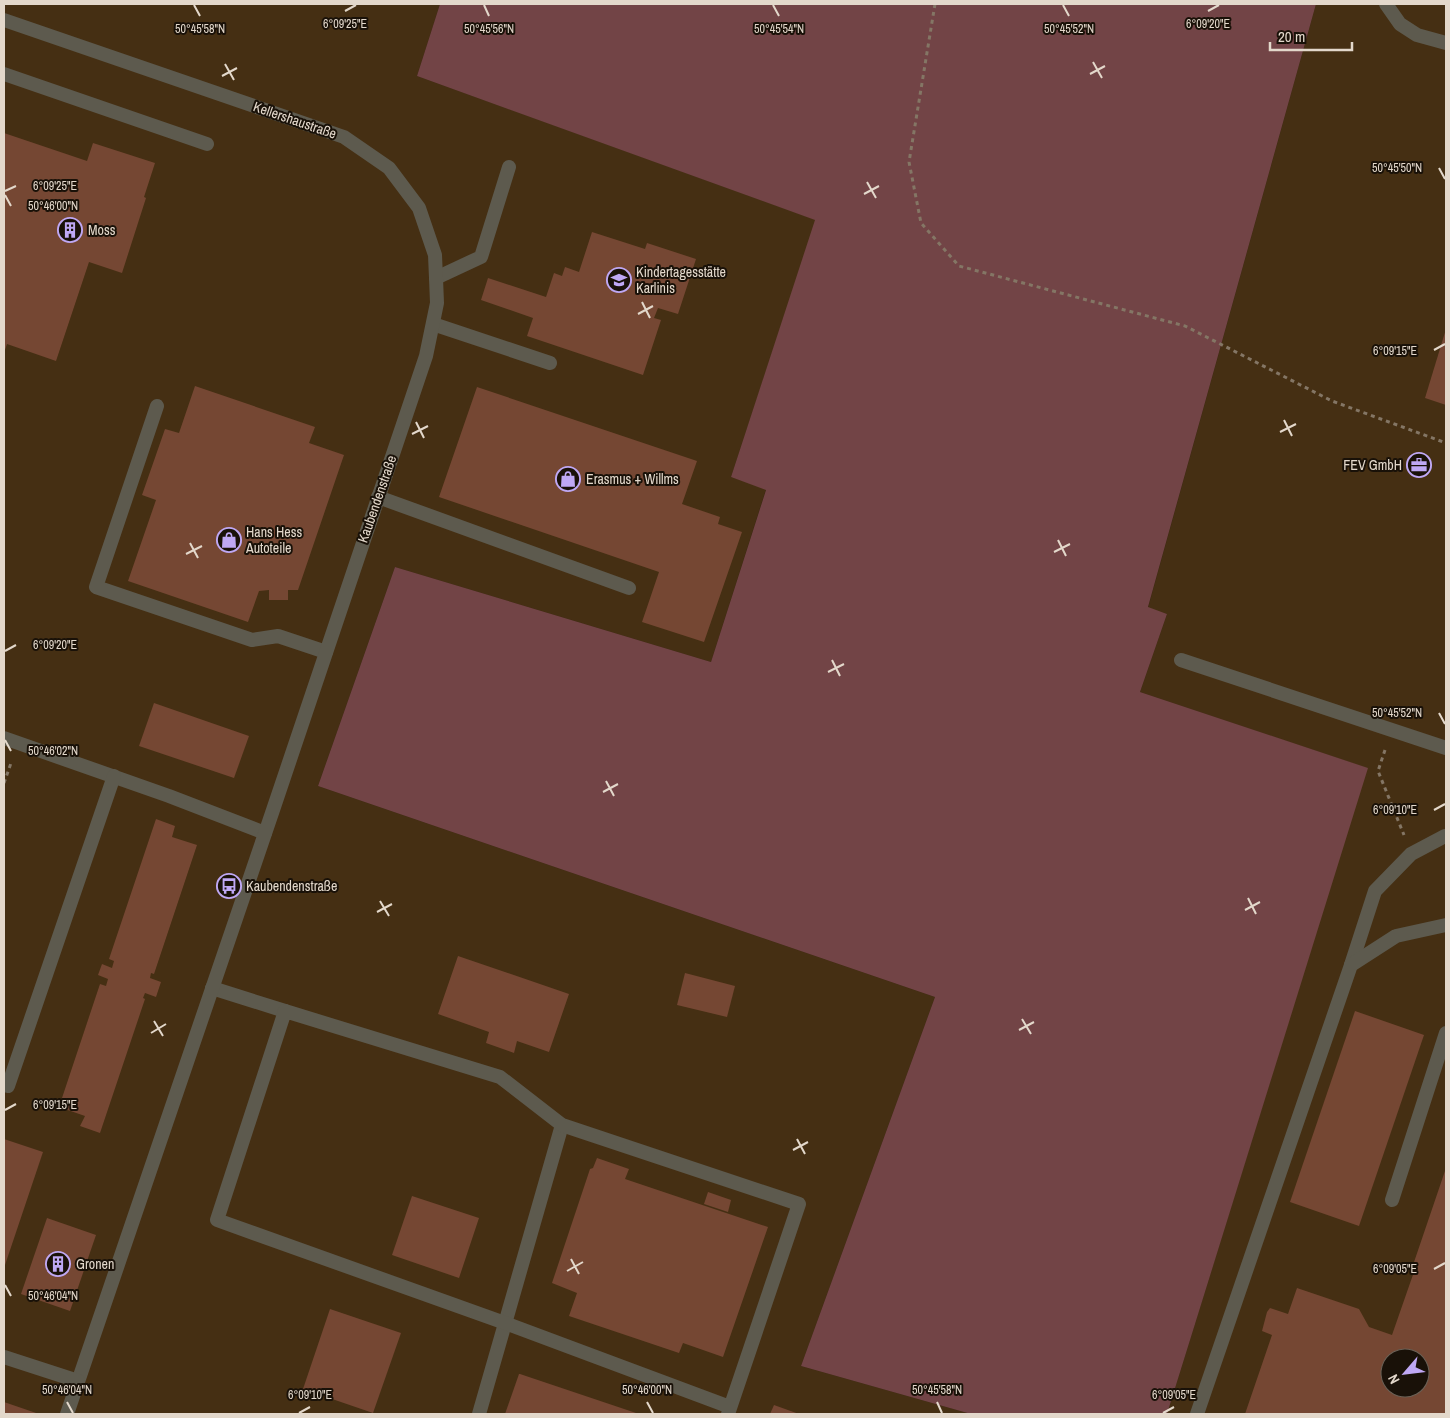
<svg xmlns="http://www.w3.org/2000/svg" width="1450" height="1418" viewBox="0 0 1450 1418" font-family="'Archivo Narrow',sans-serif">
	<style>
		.built { fill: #452f13; fill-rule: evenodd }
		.green { fill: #724446 }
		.building { fill: #754733; fill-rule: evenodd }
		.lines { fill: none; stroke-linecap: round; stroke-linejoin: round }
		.path { stroke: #847665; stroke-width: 3; stroke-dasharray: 4 4; stroke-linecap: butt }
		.service { stroke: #5d5a4e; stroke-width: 14 }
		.minor { stroke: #5d5a4e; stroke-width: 14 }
		.ticks { fill: none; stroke: #e3d8cb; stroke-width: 2 }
		.labels { text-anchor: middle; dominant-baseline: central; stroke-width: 4; stroke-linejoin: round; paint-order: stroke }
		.street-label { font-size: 14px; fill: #e3d8cb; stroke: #191108 }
		.poi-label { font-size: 14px; fill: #e3d8cb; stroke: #191108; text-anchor: start }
		.ticks-label { font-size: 12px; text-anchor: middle; fill: #e3d8cb; stroke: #191108; stroke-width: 4; stroke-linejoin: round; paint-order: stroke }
	</style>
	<rect width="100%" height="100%" fill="#372611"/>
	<g class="built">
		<path d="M4 4H440L417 76 816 220 731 477 766 489 711 662 395 567 318 786 935 997 801 1366 971 1414H4Z"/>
		<path d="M1316 4H1446V1414H1167L1367 768 1140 692 1167 614 1148 608ZM1390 1358H1420V1388H1390Z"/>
	</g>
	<path class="green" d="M440 4H1316L1148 607 1167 614 1140 692 1368 768 1167 1414H971L801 1366 935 997 318 786 395 567 711 662 766 490 731 477 815 220 417 76Z"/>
	<g class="building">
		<path d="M4 133 87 161 93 143 155 163 144 197 146 198 122 273 89 262 56 361 7 344 4 353Z"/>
		<path d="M592 232 645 249 647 243 696 259 678 314 658 308 654 318 661 320 643 375 527 336 533 318 481 300 488 278 546 297 554 273 562 276 565 267 579 272Z"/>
		<path d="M1446 329V405L1425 398Z"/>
		<path d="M195 386 315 427 309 443 344 455 298 590H288V600H269V590L259 591 248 622 128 581 156 500 142 495 165 429 179 433Z"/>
		<path d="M477 387 697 461 682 504 720 517 718 524 742 532 704 642 642 622 659 572 439 497Z"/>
		<path d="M154 703 249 736 234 778 139 746Z"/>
		<path d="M156 819 175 826 172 837 197 845 154 974 151 973 150 978 161 982 156 997 145 993 143 998 145 999 100 1133 80 1126 85 1116 59 1107 100 984 106 986 108 979 98 975 102 964 112 968 114 961 109 959Z"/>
		<path d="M458 956 569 994 549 1052 517 1041 514 1053 486 1043 489 1032 438 1014Z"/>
		<path d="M685 973 735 986 727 1017 677 1005Z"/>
		<path d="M1355 1011 1424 1035 1359 1226 1290 1202Z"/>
		<path d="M4 1139 43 1152 4 1268Z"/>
		<path d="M597 1158 629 1169 625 1179 768 1227 723 1357 683 1343 679 1353 569 1316 577 1293 552 1283 590 1169 593 1168Z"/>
		<path d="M1446 1168V1414H1245L1272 1335 1262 1331 1267 1312 1270 1308 1288 1314 1297 1288 1359 1309 1369 1327 1392 1335 1416 1266 1413 1265ZM1390 1358H1420V1388H1390Z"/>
		<path d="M708 1192 731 1200 728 1212 704 1204Z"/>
		<path d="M412 1196 479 1218 459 1278 392 1255Z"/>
		<path d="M47 1218 96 1235 70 1311 21 1294Z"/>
		<path d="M330 1309 401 1333 373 1413 303 1389Z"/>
		<path d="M519 1374H520L639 1414H505Z"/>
		<path d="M4 1402 39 1414H4Z"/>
		<path d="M774 1405 799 1414H770Z"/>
	</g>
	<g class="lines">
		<g class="path">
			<path d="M935 4 909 162 921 223 959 266 1185 326 1332 401 1446 443"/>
			<path d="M1385 750 1378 771 1404 835"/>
			<path d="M4 783 11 763"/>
		</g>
		<g class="service">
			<path d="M1386 4 1400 24 1417 35 1446 43"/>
			<path d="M4 74 207 144"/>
			<path d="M436 278 481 257 509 167"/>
			<path d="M433 324 550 363"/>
			<path d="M157 406 96 587 252 640 278 636 326 652"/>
			<path d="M378 497 629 588"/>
			<path d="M1181 660 1446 748"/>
			<path d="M4 738 169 796 265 833"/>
			<path d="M1351 965 1375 891 1411 854 1445 836"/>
			<path d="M212 988 285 1011"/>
			<path d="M4 1085 8 1086 114 776"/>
			<path d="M1392 1200 1446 1033"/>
			<path d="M479 1414 562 1125"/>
			<path d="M728 1414 799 1204 562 1125 500 1077 285 1011 217 1220 505 1323 730 1407"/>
			<path d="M1197 1414 1351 965 1396 936 1446 925"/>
		</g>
		<g class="minor">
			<path d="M4 20 344 137 389 168 419 208 435 255 436 278 437 303 426 356 273 810 67 1414"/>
			<path d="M4 1357 78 1381"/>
		</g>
	</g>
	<path class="ticks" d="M194 5 200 16M484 5 489 16M773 5 779 16M1063 5 1069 16M345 11 356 5M1208 11 1219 5M1093 62 1102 78M225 64 234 80M1090 74 1105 66M222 76 237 68M1439 168 1445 179M867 182 876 198M5 191 16 186M864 194 879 186M5 195 11 206M642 302 650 318M638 314 653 306M1434 350 1445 344M1284 420 1292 436M416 422 424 438M1280 432 1296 424M412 434 428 426M1058 540 1066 556M190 543 198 558M1054 552 1070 544M186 554 202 546M5 651 16 645M832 660 840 676M828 672 844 664M1439 713 1445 724M5 740 11 751M606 781 614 796M603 792 618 784M1434 810 1445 804M1248 898 1256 914M380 901 389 916M1245 910 1260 902M377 912 392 904M1022 1019 1031 1034M154 1021 163 1036M1019 1030 1034 1022M151 1033 166 1024M5 1110 16 1104M797 1139 805 1154M793 1150 808 1142M571 1259 579 1274M1434 1269 1445 1263M567 1271 583 1262M5 1285 11 1296M67 1402 73 1413M647 1402 653 1413M937 1402 942 1413M299 1413 310 1407M1163 1413 1174 1407"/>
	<defs>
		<symbol id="building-ring" viewBox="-11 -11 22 22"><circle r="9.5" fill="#191108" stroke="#bfa8f4" stroke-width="1.5"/><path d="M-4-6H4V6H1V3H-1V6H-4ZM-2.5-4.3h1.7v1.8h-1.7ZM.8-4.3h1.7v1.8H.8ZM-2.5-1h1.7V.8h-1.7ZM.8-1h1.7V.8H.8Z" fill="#bfa8f4"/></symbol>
		<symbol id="school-ring" viewBox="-11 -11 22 22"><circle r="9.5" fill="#191108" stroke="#bfa8f4" stroke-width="1.5"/><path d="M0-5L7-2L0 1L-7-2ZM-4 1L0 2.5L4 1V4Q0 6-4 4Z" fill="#bfa8f4"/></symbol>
		<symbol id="office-ring" viewBox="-11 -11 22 22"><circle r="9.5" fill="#191108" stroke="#bfa8f4" stroke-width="1.5"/><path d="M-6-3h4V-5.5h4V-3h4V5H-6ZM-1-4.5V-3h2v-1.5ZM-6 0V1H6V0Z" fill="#bfa8f4"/></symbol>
		<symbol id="shop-ring" viewBox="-11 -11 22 22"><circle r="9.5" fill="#191108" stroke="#bfa8f4" stroke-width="1.5"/><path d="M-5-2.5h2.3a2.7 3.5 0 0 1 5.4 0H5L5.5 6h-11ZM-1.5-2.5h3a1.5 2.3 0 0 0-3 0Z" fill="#bfa8f4"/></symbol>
		<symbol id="bus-ring" viewBox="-11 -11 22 22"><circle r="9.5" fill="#191108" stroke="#bfa8f4" stroke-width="1.5"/><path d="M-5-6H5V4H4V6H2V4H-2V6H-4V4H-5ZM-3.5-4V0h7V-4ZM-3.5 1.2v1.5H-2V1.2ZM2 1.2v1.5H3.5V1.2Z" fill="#bfa8f4"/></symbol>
	</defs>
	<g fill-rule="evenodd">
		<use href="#building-ring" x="56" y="216" width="28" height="28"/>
		<use href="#school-ring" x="605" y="266" width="28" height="28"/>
		<use href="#office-ring" x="1405" y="451" width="28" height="28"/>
		<use href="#shop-ring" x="554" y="465" width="28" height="28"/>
		<use href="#shop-ring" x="215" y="526" width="28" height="28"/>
		<use href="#bus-ring" x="215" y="872" width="28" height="28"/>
		<use href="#building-ring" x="44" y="1250" width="28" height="28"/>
	</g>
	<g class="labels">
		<g class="street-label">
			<text transform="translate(295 120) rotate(19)">Kellershaustraße</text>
			<text transform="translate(377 499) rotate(-71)">Kaubendenstraße</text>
		</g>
		<g class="poi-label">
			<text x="88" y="230">Moss</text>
			<text x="636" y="272">Kindertagesstätte<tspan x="636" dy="16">Karlinis</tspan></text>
			<text x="1402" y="465" text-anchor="end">FEV GmbH</text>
			<text x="586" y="479">Erasmus + Willms</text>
			<text x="246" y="532">Hans Hess<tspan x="246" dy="16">Autoteile</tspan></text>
			<text x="246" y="886">Kaubendenstraße</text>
			<text x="76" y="1264">Gronen</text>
		</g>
	</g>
	<g class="ticks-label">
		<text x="345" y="28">6°09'25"E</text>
		<text x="1208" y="28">6°09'20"E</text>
		<text x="200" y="33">50°45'58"N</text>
		<text x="489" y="33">50°45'56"N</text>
		<text x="779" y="33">50°45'54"N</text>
		<text x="1069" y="33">50°45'52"N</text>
		<text x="1397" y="172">50°45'50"N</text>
		<text x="55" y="190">6°09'25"E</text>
		<text x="53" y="210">50°46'00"N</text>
		<text x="1395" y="355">6°09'15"E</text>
		<text x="55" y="649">6°09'20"E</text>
		<text x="1397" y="717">50°45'52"N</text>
		<text x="53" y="755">50°46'02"N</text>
		<text x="1395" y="814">6°09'10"E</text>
		<text x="55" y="1109">6°09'15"E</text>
		<text x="1395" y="1273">6°09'05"E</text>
		<text x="53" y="1300">50°46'04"N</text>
		<text x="67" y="1394">50°46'04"N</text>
		<text x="647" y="1394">50°46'00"N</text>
		<text x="937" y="1394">50°45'58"N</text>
		<text x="310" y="1399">6°09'10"E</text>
		<text x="1174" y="1399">6°09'05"E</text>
	</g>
	<rect width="1450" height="1418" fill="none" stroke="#e3d8cb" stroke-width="10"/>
	<g transform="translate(1405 1373) rotate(242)"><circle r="24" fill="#191108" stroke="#6a6156"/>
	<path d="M0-4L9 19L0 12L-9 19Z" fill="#bfa8f4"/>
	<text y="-8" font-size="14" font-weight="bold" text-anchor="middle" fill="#e3d8cb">N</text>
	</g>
	<path d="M1270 42v8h82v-8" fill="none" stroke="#e3d8cb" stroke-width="2.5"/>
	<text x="1278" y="42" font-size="15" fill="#e3d8cb" stroke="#191108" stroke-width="4" paint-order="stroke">20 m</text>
</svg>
